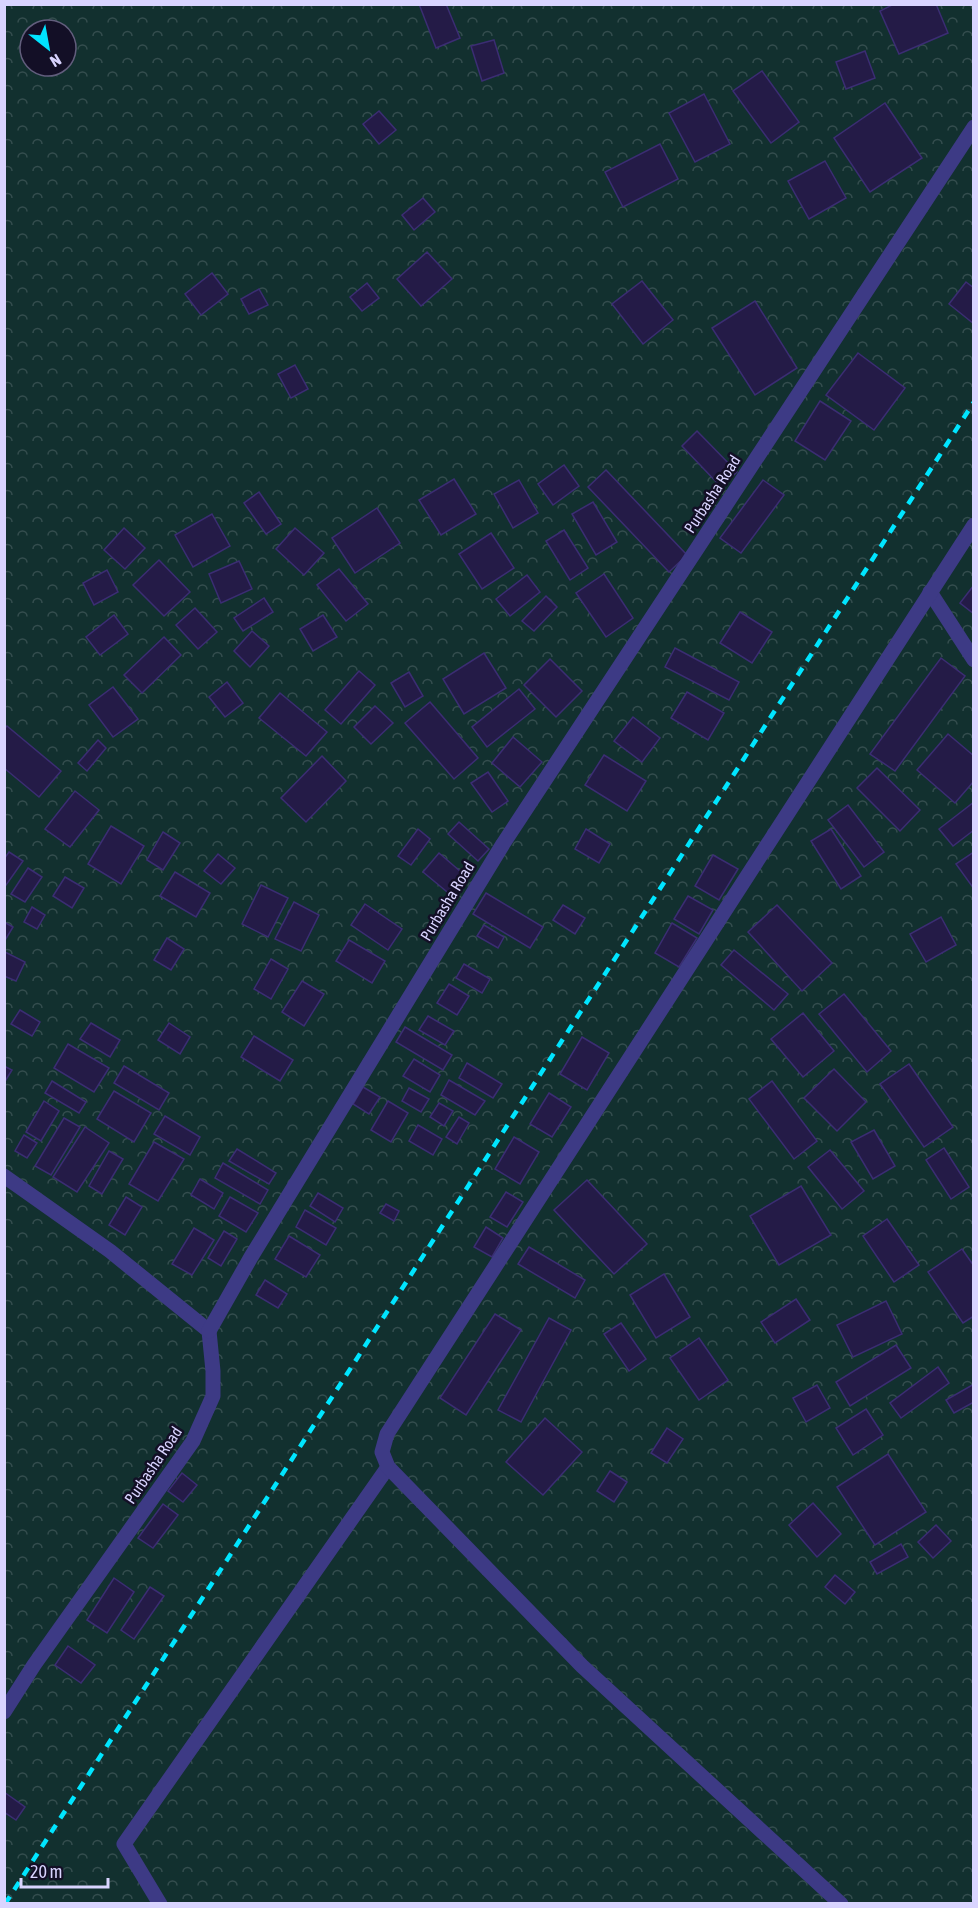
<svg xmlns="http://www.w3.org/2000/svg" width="978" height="1908" viewBox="0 0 978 1908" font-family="'Asap Condensed',sans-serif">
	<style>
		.forest { fill: url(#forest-crowns); fill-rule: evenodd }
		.building { fill: #241b47; stroke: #3b2d73; stroke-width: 1.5 }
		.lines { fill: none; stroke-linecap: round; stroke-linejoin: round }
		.minor { stroke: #3d3a85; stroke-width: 15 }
		.tertiary { stroke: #3d3a85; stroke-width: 15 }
		.rail { stroke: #00e5ff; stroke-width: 4.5; stroke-dasharray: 9 8; stroke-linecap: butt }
		.labels { text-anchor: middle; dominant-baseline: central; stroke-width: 5; stroke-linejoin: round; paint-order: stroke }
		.street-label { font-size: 16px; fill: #d9d4ff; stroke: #130f26 }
	</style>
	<defs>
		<pattern id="forest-crowns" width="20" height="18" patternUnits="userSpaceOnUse" patternTransform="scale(1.5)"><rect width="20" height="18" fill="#12302f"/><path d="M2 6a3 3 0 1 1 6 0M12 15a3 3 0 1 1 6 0" fill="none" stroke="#344d4e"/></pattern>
	</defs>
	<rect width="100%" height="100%" fill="#130f26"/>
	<path class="forest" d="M5 5H973V1903H5ZM30 30H66V66H30Z"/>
	<g class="building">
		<path d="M419 4H446L460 38 436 48Z"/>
		<path d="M894 4H936L948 33 899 54 880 11Z"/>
		<path d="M494 40 504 73 482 81 471 46Z"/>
		<path d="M865 51 875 78 846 89 836 62Z"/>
		<path d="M762 71 799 122 771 143 733 91Z"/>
		<path d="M704 94 730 144 695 162 669 113Z"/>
		<path d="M885 103 922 158 870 192 834 138Z"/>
		<path d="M379 111 396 130 379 144 363 124Z"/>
		<path d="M660 144 678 179 623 207 605 172Z"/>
		<path d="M825 161 846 198 809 219 788 181Z"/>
		<path d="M423 198 435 212 414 230 402 215Z"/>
		<path d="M427 252 452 279 421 306 397 279Z"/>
		<path d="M212 273 228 294 201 315 185 294Z"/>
		<path d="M642 281 673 320 643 344 612 304Z"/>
		<path d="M966 282 974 288V324L949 304Z"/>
		<path d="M367 283 379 298 362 311 350 297Z"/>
		<path d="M259 289 268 305 249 314 241 299Z"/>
		<path d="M755 301 797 368 755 395 712 328Z"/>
		<path d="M858 353 905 388 874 430 826 395Z"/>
		<path d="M295 365 308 389 291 398 278 374Z"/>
		<path d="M820 401 851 421 825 460 795 441Z"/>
		<path d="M697 431 737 472 721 487 682 446Z"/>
		<path d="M564 465 579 486 553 505 538 484Z"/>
		<path d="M606 470 687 555 669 572 588 487Z"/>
		<path d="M454 479 476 514 441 535 419 500Z"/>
		<path d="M519 480 538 513 513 528 494 494Z"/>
		<path d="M763 480 784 495 741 553 720 538Z"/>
		<path d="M259 492 281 524 266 534 244 503Z"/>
		<path d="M593 502 617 542 596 555 572 514Z"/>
		<path d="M377 508 400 543 355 573 332 538Z"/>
		<path d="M212 514 230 546 193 567 175 535Z"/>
		<path d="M124 528 145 548 125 569 104 550Z"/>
		<path d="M295 528 324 553 304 575 276 549Z"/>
		<path d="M564 530 588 568 570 580 546 541Z"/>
		<path d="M491 533 514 568 482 589 459 554Z"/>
		<path d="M159 560 190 592 164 616 133 585Z"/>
		<path d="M239 561 252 589 221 603 209 574Z"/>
		<path d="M339 569 368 604 346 621 317 585Z"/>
		<path d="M107 570 118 592 94 605 83 583Z"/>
		<path d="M604 574 633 618 606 637 576 593Z"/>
		<path d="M527 575 540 592 510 616 496 599Z"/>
		<path d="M974 585V614L960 603Z"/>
		<path d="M546 596 557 607 534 631 522 621Z"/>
		<path d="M264 598 273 612 243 631 234 618Z"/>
		<path d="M195 608 217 632 198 649 176 625Z"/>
		<path d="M740 612 772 632 752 663 720 643Z"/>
		<path d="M114 615 128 634 100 655 86 637Z"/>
		<path d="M323 615 337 637 313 651 300 629Z"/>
		<path d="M252 631 269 646 250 667 234 651Z"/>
		<path d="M164 637 181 655 142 693 124 675Z"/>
		<path d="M675 648 739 682 729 700 665 667Z"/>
		<path d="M484 653 506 688 464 714 443 679Z"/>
		<path d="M941 658 965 676 895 771 870 754Z"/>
		<path d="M550 659 582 691 556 717 524 685Z"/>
		<path d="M359 671 375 685 341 724 325 710Z"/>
		<path d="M409 672 423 696 405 707 391 683Z"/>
		<path d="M227 682 243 703 225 717 209 697Z"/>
		<path d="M113 687 138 719 113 737 89 705Z"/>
		<path d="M519 689 535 709 487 747 472 727Z"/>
		<path d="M687 692 724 713 708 740 671 718Z"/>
		<path d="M280 693 327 732 306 756 259 718Z"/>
		<path d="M430 702 478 758 454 779 405 723Z"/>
		<path d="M375 706 393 723 371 744 354 727Z"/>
		<path d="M633 717 660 738 642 762 614 741Z"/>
		<path d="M7 726 61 771 39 797 4 768V729Z"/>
		<path d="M948 734 974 756V781L955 803 917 770Z"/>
		<path d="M513 737 542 762 520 787 492 763Z"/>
		<path d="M98 740 106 748 87 771 78 763Z"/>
		<path d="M604 755 646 781 627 811 585 785Z"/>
		<path d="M322 756 346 781 306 822 281 798Z"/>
		<path d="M877 768 920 810 900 831 857 788Z"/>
		<path d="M488 772 508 801 492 812 471 783Z"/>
		<path d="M75 791 99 810 70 847 45 829Z"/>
		<path d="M974 802V830L953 846 939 829Z"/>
		<path d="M848 805 884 852 864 867 828 820Z"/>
		<path d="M459 822 489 849 478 861 448 834Z"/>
		<path d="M111 826 144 846 121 884 88 864Z"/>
		<path d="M418 829 430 839 411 865 398 856Z"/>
		<path d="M586 829 610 844 599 863 575 849Z"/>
		<path d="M831 829 861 876 841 889 811 841Z"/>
		<path d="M163 832 180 843 163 870 147 860Z"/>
		<path d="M9 852 23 861 4 888V859Z"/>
		<path d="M974 852V889L956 864Z"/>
		<path d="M439 853 468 878 452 896 423 872Z"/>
		<path d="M218 854 235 868 221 884 204 871Z"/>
		<path d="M713 855 738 869 719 900 695 886Z"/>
		<path d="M28 868 42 877 25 902 11 894Z"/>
		<path d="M175 872 210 893 196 917 160 896Z"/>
		<path d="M65 877 84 888 72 908 53 896Z"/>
		<path d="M261 885 288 898 268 937 242 924Z"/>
		<path d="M486 893 543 927 530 948 473 914Z"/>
		<path d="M688 896 713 910 699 934 674 919Z"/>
		<path d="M294 902 319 915 301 951 275 939Z"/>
		<path d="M365 904 402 929 388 950 351 925Z"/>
		<path d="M563 905 585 918 575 934 553 920Z"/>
		<path d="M777 905 832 963 802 991 748 932Z"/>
		<path d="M32 907 45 915 37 929 24 922Z"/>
		<path d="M941 917 956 945 926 962 910 934Z"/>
		<path d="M4 922 13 927 4 942Z"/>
		<path d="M672 923 697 938 679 967 655 953Z"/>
		<path d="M484 925 504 937 498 948 477 936Z"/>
		<path d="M167 938 184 949 171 970 154 960Z"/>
		<path d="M349 940 385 961 372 983 336 961Z"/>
		<path d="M734 950 788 994 774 1010 721 965Z"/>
		<path d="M5 952 25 962 16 981 4 976Z"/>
		<path d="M271 959 288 969 271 999 254 989Z"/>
		<path d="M464 964 490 979 482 993 456 978Z"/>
		<path d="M302 981 324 994 304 1026 282 1012Z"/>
		<path d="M449 984 469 996 457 1015 437 1003Z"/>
		<path d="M844 994 891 1051 867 1072 819 1014Z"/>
		<path d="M20 1010 40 1022 32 1036 11 1024Z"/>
		<path d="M803 1013 834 1051 803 1077 771 1039Z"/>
		<path d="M428 1016 454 1031 445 1045 419 1030Z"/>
		<path d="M91 1023 120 1040 110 1057 80 1039Z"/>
		<path d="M169 1023 190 1037 180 1054 158 1040Z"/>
		<path d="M405 1027 452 1055 443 1070 396 1042Z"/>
		<path d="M254 1036 293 1060 280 1081 241 1057Z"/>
		<path d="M582 1037 609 1053 587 1090 560 1074Z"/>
		<path d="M68 1044 109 1068 94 1092 54 1068Z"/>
		<path d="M414 1059 440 1075 430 1092 403 1076Z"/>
		<path d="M467 1063 502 1084 493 1098 459 1078Z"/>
		<path d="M909 1064 953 1127 924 1147 880 1084Z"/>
		<path d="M4 1066 12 1070 4 1083Z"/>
		<path d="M124 1066 169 1093 159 1110 114 1083Z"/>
		<path d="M834 1069 866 1102 837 1131 804 1098Z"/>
		<path d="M449 1080 485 1101 475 1115 441 1095Z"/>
		<path d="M52 1081 86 1102 79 1113 45 1093Z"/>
		<path d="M772 1081 817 1141 794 1159 749 1099Z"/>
		<path d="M363 1087 380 1097 369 1114 353 1104Z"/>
		<path d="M409 1088 429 1099 421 1112 402 1101Z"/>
		<path d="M114 1091 151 1113 134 1142 97 1119Z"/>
		<path d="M549 1093 571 1107 552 1137 530 1124Z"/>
		<path d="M44 1101 59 1111 41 1141 26 1132Z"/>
		<path d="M388 1101 408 1113 391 1142 371 1130Z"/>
		<path d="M439 1103 453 1111 444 1126 430 1117Z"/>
		<path d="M165 1116 200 1137 190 1155 154 1134Z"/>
		<path d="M459 1117 469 1123 457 1144 446 1137Z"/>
		<path d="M64 1118 80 1127 51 1175 35 1166Z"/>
		<path d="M418 1125 442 1139 433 1155 409 1141Z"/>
		<path d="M85 1127 109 1143 77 1192 53 1177Z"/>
		<path d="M874 1130 895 1166 873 1179 851 1142Z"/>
		<path d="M24 1135 37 1143 27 1158 15 1151Z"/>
		<path d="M514 1137 539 1152 520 1184 495 1169Z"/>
		<path d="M154 1142 184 1159 158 1201 129 1184Z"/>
		<path d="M944 1148 969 1187 951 1199 926 1160Z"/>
		<path d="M237 1149 276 1173 269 1184 229 1161Z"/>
		<path d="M830 1150 864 1191 842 1209 808 1167Z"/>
		<path d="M109 1151 123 1159 102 1194 89 1186Z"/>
		<path d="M223 1163 268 1190 260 1204 215 1178Z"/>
		<path d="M200 1179 223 1193 214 1209 191 1195Z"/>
		<path d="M587 1180 647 1244 614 1274 554 1210Z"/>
		<path d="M801 1186 831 1235 779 1265 750 1216Z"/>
		<path d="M506 1192 523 1202 507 1227 490 1217Z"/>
		<path d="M318 1193 343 1208 335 1222 310 1206Z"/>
		<path d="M126 1197 142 1207 125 1235 109 1225Z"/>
		<path d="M230 1197 258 1213 246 1232 219 1216Z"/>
		<path d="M386 1204 399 1211 394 1221 380 1213Z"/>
		<path d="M305 1210 336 1228 326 1245 296 1227Z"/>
		<path d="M887 1219 919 1265 894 1282 863 1236Z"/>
		<path d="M486 1227 503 1238 492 1257 474 1247Z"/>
		<path d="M194 1228 214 1240 192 1275 172 1264Z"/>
		<path d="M224 1231 237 1239 221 1266 208 1258Z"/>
		<path d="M289 1236 320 1255 306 1277 275 1259Z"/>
		<path d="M529 1247 585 1280 575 1298 518 1264Z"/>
		<path d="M962 1249 974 1266V1316L963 1323 928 1272Z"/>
		<path d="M664 1274 690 1317 656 1338 630 1295Z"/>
		<path d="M265 1280 287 1294 278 1308 256 1295Z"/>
		<path d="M796 1299 810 1320 775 1343 761 1322Z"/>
		<path d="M886 1301 902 1334 853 1357 837 1325Z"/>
		<path d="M495 1314 521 1330 466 1415 440 1398Z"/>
		<path d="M549 1318 571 1330 521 1422 498 1410Z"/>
		<path d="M621 1323 646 1359 629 1371 604 1334Z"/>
		<path d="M699 1338 728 1380 699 1400 670 1358Z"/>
		<path d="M896 1345 911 1368 850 1406 836 1382Z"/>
		<path d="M938 1367 949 1383 901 1418 890 1403Z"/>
		<path d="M974 1384V1402L954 1413 946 1400Z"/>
		<path d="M817 1385 830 1408 806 1422 793 1398Z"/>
		<path d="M866 1409 883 1435 853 1455 836 1428Z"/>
		<path d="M545 1418 582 1452 543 1495 506 1462Z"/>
		<path d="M667 1428 683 1439 667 1463 651 1453Z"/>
		<path d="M888 1454 926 1512 875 1545 837 1487Z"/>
		<path d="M610 1471 627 1482 614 1502 597 1491Z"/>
		<path d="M182 1473 197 1485 183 1502 168 1491Z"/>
		<path d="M813 1503 841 1534 817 1557 789 1525Z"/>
		<path d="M163 1504 178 1515 153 1548 138 1538Z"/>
		<path d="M936 1525 951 1541 933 1558 918 1542Z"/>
		<path d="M901 1544 908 1557 877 1574 870 1562Z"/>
		<path d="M835 1575 855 1592 845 1604 825 1587Z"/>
		<path d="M114 1578 134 1592 107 1633 87 1620Z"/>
		<path d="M150 1587 164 1596 134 1639 121 1630Z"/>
		<path d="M68 1646 95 1665 81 1683 55 1665Z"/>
		<path d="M4 1792 25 1807 16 1820 4 1812Z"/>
	</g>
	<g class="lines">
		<g class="minor">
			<path d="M930 592 974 660"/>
			<path d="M4 1176 110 1251 209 1331 213 1371V1396L193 1441 34 1665 4 1712"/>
			<path d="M160 1904 124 1844 388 1467"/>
		</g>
		<g class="tertiary">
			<path d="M209 1331 251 1257 503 844 974 127"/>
			<path d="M841 1904 582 1666 388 1467 382 1452 387 1434 974 525"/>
		</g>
		<path class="rail" d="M5 1904 974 402"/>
	</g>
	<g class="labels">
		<g class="street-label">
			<text transform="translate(712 494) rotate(-57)">Purbasha Road</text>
			<text transform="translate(447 901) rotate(-59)">Purbasha Road</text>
			<text transform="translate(153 1465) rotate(-56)">Purbasha Road</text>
		</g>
	</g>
	<rect width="978" height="1908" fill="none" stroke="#d9d4ff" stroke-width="12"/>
	<g transform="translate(48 48) rotate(149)"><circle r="28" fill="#130f26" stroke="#625e7d" stroke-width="1.5"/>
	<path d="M0-4.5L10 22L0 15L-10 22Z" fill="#00e5ff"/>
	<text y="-9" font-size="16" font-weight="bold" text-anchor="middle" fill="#d9d4ff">N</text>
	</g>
	<path d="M21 1878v9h87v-9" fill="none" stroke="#d9d4ff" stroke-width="3"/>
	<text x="30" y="1878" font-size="18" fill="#d9d4ff" stroke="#130f26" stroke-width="4.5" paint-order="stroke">20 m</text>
</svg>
